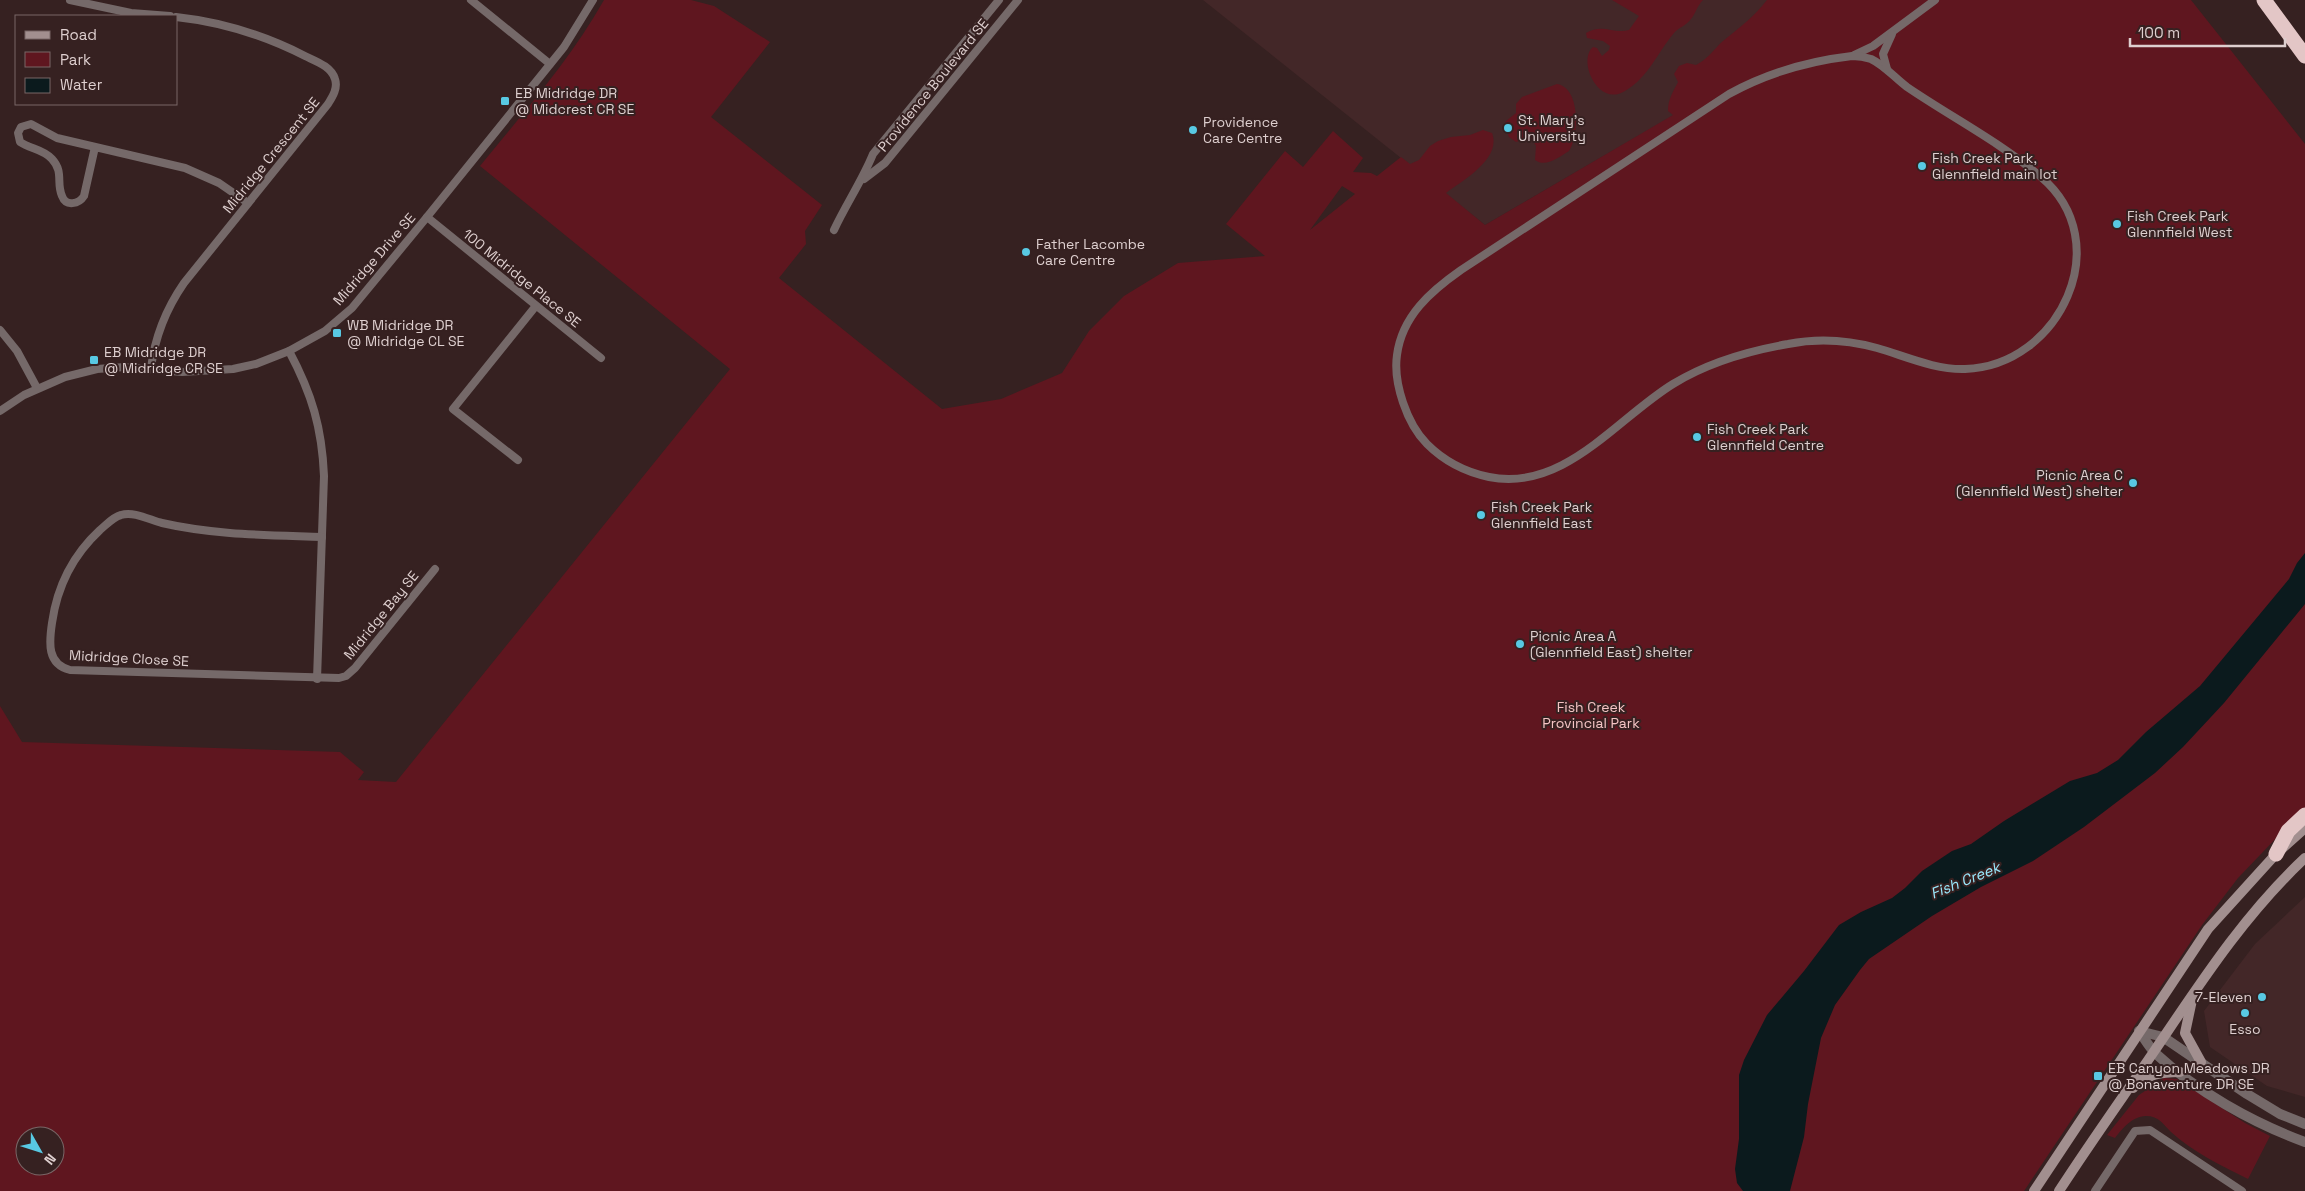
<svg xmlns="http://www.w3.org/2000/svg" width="2305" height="1191" viewBox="0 0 2305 1191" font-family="'Space Grotesk',sans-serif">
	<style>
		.built { fill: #432728 }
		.green { fill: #5f161f; fill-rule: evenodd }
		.water { fill: #0b1a1d }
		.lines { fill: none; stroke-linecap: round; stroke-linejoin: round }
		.minor { stroke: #756969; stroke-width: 8 }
		.tertiary { stroke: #756969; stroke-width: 10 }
		.secondary { stroke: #a28f8f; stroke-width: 10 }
		.motorway { stroke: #e3c6c6; stroke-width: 15 }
		.poi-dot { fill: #58c9e3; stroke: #362121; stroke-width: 2 }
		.labels { text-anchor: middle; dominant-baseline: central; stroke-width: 4; stroke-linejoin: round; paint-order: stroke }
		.street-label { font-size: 14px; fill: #decfcf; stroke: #362121 }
		.poi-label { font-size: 14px; fill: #decfcf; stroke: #362121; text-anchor: start }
		.park-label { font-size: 14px; fill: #f4c4c4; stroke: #362121 }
		.water-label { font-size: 15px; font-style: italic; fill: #9ae9fd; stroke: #362121 }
	</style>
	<rect width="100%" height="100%" fill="#362121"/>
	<g class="built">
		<path d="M1203 0H1812L1700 100 1485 225Z"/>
		<path d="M2305 897V1097L2267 1086 2210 1047 2204 1011 2255 944Z"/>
	</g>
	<g class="green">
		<path d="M604 0H691L714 6 770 42 711 117 822 205 805 231 806 244 779 278 942 409 1001 399 1062 373 1089 331 1124 296 1178 263 1265 256 1226 224 1285 151 1303 167 1333 131 1363 158 1353 172 1371 173 1377 176 1401 157 1410 164 1419 160 1430 146 1438 141 1451 137 1470 135 1483 130 1492 133C1502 159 1462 181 1446 193L1485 225 1673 115 1668 111C1668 99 1673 92 1678 82L1674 74 1679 66 1687 63 1696 65C1707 60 1714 49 1723 41 1739 28 1754 17 1767 0H2191L2305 144V808L2238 878 2202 925 2024 1191H0V706L22 742 340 752 364 772 358 780 396 782 730 369 480 166C524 112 570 60 604 0ZM1342 186 1355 194 1310 230ZM25 1136H55V1166H25Z"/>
		<path d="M1612 0H1703C1697 6 1696 13 1691 19 1686 26 1679 27 1674 33 1657 53 1649 77 1625 91 1598 108 1577 60 1593 47L1597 48 1602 56 1609 50 1610 46 1603 41 1587 38 1586 33C1602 23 1613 34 1629 30L1639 16Z"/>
		<path d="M1557 84C1581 88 1579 136 1569 151 1559 157 1546 168 1535 160L1536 146 1532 139 1528 138 1516 142 1509 137 1504 125 1506 121 1516 113V104L1522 97Z"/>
		<path d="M2164 1078 2177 1079 2245 1123 2270 1136 2248 1179C2222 1166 2193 1152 2171 1132 2163 1124 2159 1116 2146 1116 2131 1117 2123 1128 2115 1138L2107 1135 2139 1095Z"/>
	</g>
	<path class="water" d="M2305 553V604L2224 703 2183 747 2155 773 2084 827 2033 861 1981 887 1932 916 1869 959 1860 970 1835 1005 1821 1038 1808 1104 1804 1137 1790 1191H1743L1737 1183 1735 1169 1739 1139V1075L1744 1060 1767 1015 1804 971 1839 925 1861 912 1892 898 1905 888 1922 871 1952 851 1971 844 2004 821 2070 781 2097 773 2118 760 2146 732 2200 686 2289 579 2297 563Z"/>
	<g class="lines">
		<g class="minor">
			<path d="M70 0 131 13 170 16"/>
			<path d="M471 0 550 64"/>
			<path d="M1854 55 1873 46 1935 0"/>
			<path d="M1852 56C1859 56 1865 57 1871 59 1884 65 1895 78 1907 87 1951 117 2000 142 2041 177 2118 242 2060 366 1965 369 1935 370 1905 356 1877 348 1848 340 1818 338 1788 344 1748 351 1707 363 1673 384 1616 419 1564 492 1489 477 1465 472 1444 461 1427 444 1407 424 1393 383 1397 355 1402 316 1431 291 1461 270L1729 94C1767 73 1809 61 1852 56Z"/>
			<path d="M1887 69 1883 54 1892 34"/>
			<path d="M95 147 84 196C79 204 66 207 62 196 56 183 64 172 52 159 43 149 30 149 20 142L18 133 21 127 31 124 57 138 185 168 219 183 248 203"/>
			<path d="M864 179 885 163 1018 0"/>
			<path d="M427 217 601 358"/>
			<path d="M834 230C846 204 862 181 873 154L999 0"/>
			<path d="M0 330 17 351 37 388"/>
			<path d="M289 351C312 394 322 428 324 476L317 679"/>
			<path d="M151 368C155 336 166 309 184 283L328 104C333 96 338 88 335 79 331 66 315 61 305 56 264 35 222 22 176 17"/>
			<path d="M0 411 24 395 65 377 97 369 125 367 182 372 233 369 256 364 289 351 325 331 352 308 427 217 564 47 593 0"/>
			<path d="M518 460 453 409 535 307"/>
			<path d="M322 537C268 535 214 535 162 523 150 520 134 511 121 515 113 517 106 525 100 530 73 555 57 587 52 623 49 643 47 664 70 670L339 678 346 676 355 668 435 569"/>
			<path d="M2095 1191 2135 1131 2150 1130 2242 1191"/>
		</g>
		<g class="tertiary">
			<path d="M2139 1031C2144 1038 2149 1047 2155 1053 2196 1091 2253 1123 2305 1142"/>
			<path d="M2139 1031 2163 1037 2247 1094 2280 1114 2305 1124"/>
		</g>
		<g class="secondary">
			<path d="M2192 1000 2185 1033 2201 1062"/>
			<path d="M2133 1088C2148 1074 2160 1072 2180 1072"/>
			<path d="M2034 1191 2208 929 2276 854 2305 828"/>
			<path d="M2059 1191C2090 1143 2123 1097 2155 1050 2201 982 2245 914 2305 858"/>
		</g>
		<g class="motorway">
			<path d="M2264 0 2305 56"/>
			<path d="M2276 854 2288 831 2305 815"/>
		</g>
	</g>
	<g class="poi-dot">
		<rect x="500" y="96" width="10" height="10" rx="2.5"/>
		<circle cx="1508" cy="128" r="5"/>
		<circle cx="1193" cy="130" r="5"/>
		<circle cx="1922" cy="166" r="5"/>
		<circle cx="2117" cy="224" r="5"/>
		<circle cx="1026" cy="252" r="5"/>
		<rect x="332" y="328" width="10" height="10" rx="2.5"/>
		<rect x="89" y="355" width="10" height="10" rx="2.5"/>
		<circle cx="1697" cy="437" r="5"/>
		<circle cx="2133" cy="483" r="5"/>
		<circle cx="1481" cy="515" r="5"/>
		<circle cx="1520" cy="644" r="5"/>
		<circle cx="2262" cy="997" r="5"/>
		<circle cx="2245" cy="1013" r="5"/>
		<rect x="2093" y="1071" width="10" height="10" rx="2.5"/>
	</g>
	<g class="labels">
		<g class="street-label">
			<text transform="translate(933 85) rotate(-51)">Providence Boulevard SE</text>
			<text transform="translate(271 155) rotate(-51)">Midridge Crescent SE</text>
			<text transform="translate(374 259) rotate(-49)">Midridge Drive SE</text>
			<text transform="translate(522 278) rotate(39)">100 Midridge Place SE</text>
			<text transform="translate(381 615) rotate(-51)">Midridge Bay SE</text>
			<text transform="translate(129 658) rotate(3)">Midridge Close SE</text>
		</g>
		<g class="poi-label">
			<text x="515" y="93">EB Midridge DR<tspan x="515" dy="16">@ Midcrest CR SE</tspan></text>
			<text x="1518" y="120">St. Mary's<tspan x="1518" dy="16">University</tspan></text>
			<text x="1203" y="122">Providence<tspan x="1203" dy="16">Care Centre</tspan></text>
			<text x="1932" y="158">Fish Creek Park,<tspan x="1932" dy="16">Glennfield main lot</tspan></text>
			<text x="2127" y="216">Fish Creek Park<tspan x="2127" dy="16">Glennfield West</tspan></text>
			<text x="1036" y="244">Father Lacombe<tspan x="1036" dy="16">Care Centre</tspan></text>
			<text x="347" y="325">WB Midridge DR<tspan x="347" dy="16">@ Midridge CL SE</tspan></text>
			<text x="104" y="352">EB Midridge DR<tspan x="104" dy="16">@ Midridge CR SE</tspan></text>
			<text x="1707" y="429">Fish Creek Park<tspan x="1707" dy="16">Glennfield Centre</tspan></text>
			<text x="2123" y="475" text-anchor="end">Picnic Area C<tspan x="2123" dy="16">(Glennfield West) shelter</tspan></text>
			<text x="1491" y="507">Fish Creek Park<tspan x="1491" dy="16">Glennfield East</tspan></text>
			<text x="1530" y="636">Picnic Area A<tspan x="1530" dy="16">(Glennfield East) shelter</tspan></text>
			<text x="2252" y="997" text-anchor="end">7-Eleven</text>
			<text x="2245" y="1029" text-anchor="middle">Esso</text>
			<text x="2108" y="1068">EB Canyon Meadows DR<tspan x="2108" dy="16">@ Bonaventure DR SE</tspan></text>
		</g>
		<g class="park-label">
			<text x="1591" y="707">Fish Creek<tspan x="1591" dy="16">Provincial Park</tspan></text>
		</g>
		<g class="water-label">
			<text transform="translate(1965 880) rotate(-22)">Fish Creek</text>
		</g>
	</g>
	<rect x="15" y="15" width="162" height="90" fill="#362121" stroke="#796767"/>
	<rect x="25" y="31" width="25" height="8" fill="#a28f8f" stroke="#796767"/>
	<text x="60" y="40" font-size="15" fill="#decfcf">Road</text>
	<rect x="25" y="52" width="25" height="15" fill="#5f161f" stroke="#796767"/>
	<text x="60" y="65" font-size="15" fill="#decfcf">Park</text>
	<rect x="25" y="78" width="25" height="15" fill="#0b1a1d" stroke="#796767"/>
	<text x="60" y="90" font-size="15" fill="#decfcf">Water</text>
	<g transform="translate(40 1151) rotate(129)"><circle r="24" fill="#362121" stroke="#796767"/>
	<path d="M0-4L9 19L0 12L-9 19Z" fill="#58c9e3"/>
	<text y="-8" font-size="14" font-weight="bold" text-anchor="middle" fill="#decfcf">N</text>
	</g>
	<path d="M2130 38v8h155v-8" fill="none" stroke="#decfcf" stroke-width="2.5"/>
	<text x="2138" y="38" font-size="15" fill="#decfcf" stroke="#362121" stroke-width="4" paint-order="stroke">100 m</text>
</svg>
